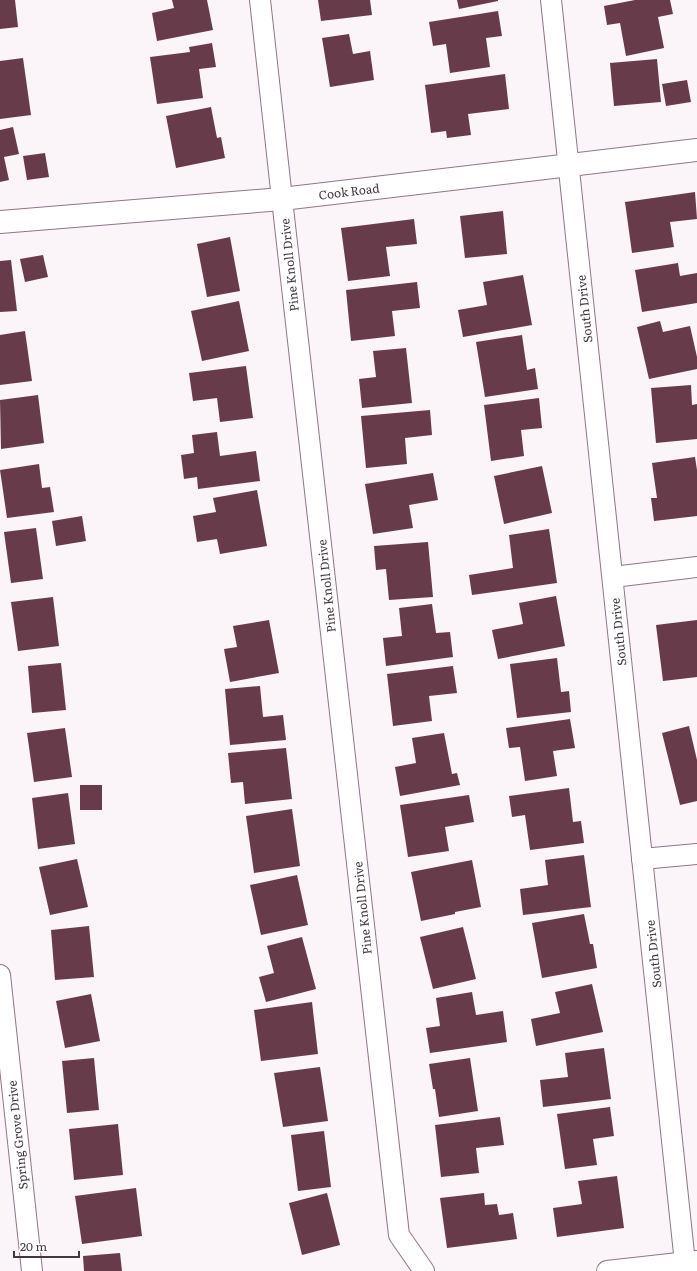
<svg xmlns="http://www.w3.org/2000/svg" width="697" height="1271" viewBox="0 0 697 1271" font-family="Literata,serif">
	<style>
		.building { fill: #683b4b }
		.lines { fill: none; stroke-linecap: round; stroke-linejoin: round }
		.street-casing { stroke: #91748c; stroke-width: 22 }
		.secondary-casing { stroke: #91748c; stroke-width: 24 }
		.street { stroke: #fff; stroke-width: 20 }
		.secondary { stroke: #fff; stroke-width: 22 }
		.labels { text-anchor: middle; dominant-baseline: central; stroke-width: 4; stroke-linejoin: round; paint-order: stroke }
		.street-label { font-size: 12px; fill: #443742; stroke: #fff }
	</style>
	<rect width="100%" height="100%" fill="#fbf4f9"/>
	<g class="building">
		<path d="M0 0H15L18 27 0 29Z"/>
		<path d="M172 0H207L213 30 157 41 152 13 174 8Z"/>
		<path d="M318 0H370L372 15 321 21Z"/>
		<path d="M457 0H498V1L459 9Z"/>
		<path d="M635 0H670L673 14 658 17 664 48 626 56 620 23 607 25 604 6Z"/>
		<path d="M498 11 502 36 486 38 490 67 450 73 446 44 433 46 429 22Z"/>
		<path d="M349 34 353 54 370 51 374 80 330 87 322 38Z"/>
		<path d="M212 43 216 67 199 69 203 98 157 104 150 57 190 52 189 47Z"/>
		<path d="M23 58 31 115 0 119V61Z"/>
		<path d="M657 59 661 102 614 106 610 63Z"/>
		<path d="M505 74 509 109 468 114 471 135 447 138 446 131 431 133 425 85Z"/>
		<path d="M687 80 691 102 666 106 662 84Z"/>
		<path d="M211 107 217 138 221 137 225 158 176 168 166 116Z"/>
		<path d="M13 127 19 154 4 157 9 180 0 182V130Z"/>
		<path d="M45 153 49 177 27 180 23 156Z"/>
		<path d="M695 192 697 219 670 222 674 247 632 253 625 202Z"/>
		<path d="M503 211 507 254 465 258 460 216Z"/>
		<path d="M414 219 417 244 386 247 390 276 348 281 341 228Z"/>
		<path d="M230 237 240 291 207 297 197 244Z"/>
		<path d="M43 255 48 277 25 282 20 259Z"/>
		<path d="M11 260 17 311 0 312V261Z"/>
		<path d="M678 263 680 276 697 273V303L642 312 635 270Z"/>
		<path d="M523 275 532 325 463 337 458 310 487 305 483 282Z"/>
		<path d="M417 282 420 308 392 311 395 336 351 341 346 290Z"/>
		<path d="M239 301 249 351 202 361 191 311Z"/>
		<path d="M660 321 663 332 690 326 697 357V369L649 379 637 327Z"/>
		<path d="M25 331 32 381 0 385V335Z"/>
		<path d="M522 335 527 370 535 368 538 389 485 397 476 342Z"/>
		<path d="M406 348 412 403 362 408 359 379 376 377 373 351Z"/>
		<path d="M246 366 253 418 220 422 217 398 193 401 189 373Z"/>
		<path d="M691 385 692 405 697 404V439L656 443 651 388Z"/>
		<path d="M38 395 44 443 1 449 0 400Z"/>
		<path d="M539 398 542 428 521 430 524 456 491 461 484 405Z"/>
		<path d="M430 410 432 435 405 438 407 464 366 468 361 416Z"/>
		<path d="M217 432 220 456 256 451 260 481 198 489 197 477 184 479 181 455 194 453 192 435Z"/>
		<path d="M695 457 697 470V516L654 521 651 498H657L652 463Z"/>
		<path d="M39 464 42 488 50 487 54 512 7 518 0 470Z"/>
		<path d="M542 466 552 513 504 524 494 476Z"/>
		<path d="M433 473 438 500 409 505 413 528 373 534 365 484Z"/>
		<path d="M257 490 267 546 220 554 217 539 197 542 193 516 216 512 213 498Z"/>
		<path d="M82 516 86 541 56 546 52 521Z"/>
		<path d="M36 528 43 579 11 583 4 532Z"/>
		<path d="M549 529 557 583 472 595 469 575 513 568 509 535Z"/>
		<path d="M428 542 433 597 389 600 386 569 376 570 374 546Z"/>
		<path d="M556 596 565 646 498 659 492 630 523 624 519 603Z"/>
		<path d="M53 597 59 646 18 651 11 602Z"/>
		<path d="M432 604 436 633 450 632 453 657 386 666 383 638 402 636 399 608Z"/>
		<path d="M269 620 279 673 230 682 224 649 237 647 233 626Z"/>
		<path d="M697 620V677L663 681 656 625Z"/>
		<path d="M557 658 561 692 569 691 571 712 517 718 510 664Z"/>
		<path d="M61 663 66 710 32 713 28 666Z"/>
		<path d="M453 666 457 693 429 696 432 721 393 726 387 674Z"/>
		<path d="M260 686 263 717 283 715 286 740 230 745 225 689Z"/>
		<path d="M570 719 575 748 553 751 557 776 525 781 520 747 509 748 506 728Z"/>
		<path d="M689 726 697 760V801L680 805 662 733Z"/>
		<path d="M65 728 72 777 34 782 27 733Z"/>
		<path d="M444 733 452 774 457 773 460 785 400 796 395 767 416 763 412 738Z"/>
		<path d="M286 748 292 799 245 804 243 782 231 783 228 753Z"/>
		<rect x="80" y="785" width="22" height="25"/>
		<path d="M569 788 573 822 581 821 584 843 530 850 525 815 512 817 509 796Z"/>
		<path d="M68 793 75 844 38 849 32 798Z"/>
		<path d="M469 795 474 822 445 827 449 851 408 857 400 805Z"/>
		<path d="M292 809 300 866 254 873 246 816Z"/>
		<path d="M584 855 591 907 523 915 520 889 548 885 545 860Z"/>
		<path d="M77 859 88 907 50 915 39 867Z"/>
		<path d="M472 860 481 907 455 912V914L421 921 411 872Z"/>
		<path d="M297 875 308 925 261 935 250 885Z"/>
		<path d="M584 914 590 944H593L597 968 542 978 532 923Z"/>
		<path d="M89 926 94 977 55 980 51 930Z"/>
		<path d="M463 927 476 979 433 989 420 937Z"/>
		<path d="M302 937 316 989 266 1002 259 977 274 973 267 946Z"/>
		<path d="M592 984 603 1032 536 1046 531 1019 560 1013 555 992Z"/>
		<path d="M472 992 476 1015 503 1011 507 1042 430 1053 426 1028 440 1026 436 998Z"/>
		<path d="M91 994 100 1041 65 1048 56 1001Z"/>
		<path d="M312 1002 318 1054 261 1061 254 1010Z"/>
		<path d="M604 1048 611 1099 543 1107 540 1080 568 1077 565 1053Z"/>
		<path d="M94 1058 99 1110 67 1113 62 1061Z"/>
		<path d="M470 1058 478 1111 439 1117 435 1089H433L429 1064Z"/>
		<path d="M320 1067 328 1121 283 1127 274 1073Z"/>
		<path d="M610 1107 614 1136 593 1139 597 1165 565 1169 557 1114Z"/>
		<path d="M500 1117 504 1145 476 1148 479 1173 441 1177 435 1125Z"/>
		<path d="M118 1124 123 1175 74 1180 69 1129Z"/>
		<path d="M324 1131 331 1187 298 1191 291 1135Z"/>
		<path d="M617 1176 624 1228 557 1237 553 1208 582 1204 578 1181Z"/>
		<path d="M136 1188 142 1236 82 1244 75 1196Z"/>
		<path d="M327 1193 340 1245 302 1255 289 1203Z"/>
		<path d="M484 1193 485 1205 497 1204 499 1215 513 1213 517 1239 447 1248 440 1198Z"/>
		<path d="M120 1253 122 1271H84L83 1256Z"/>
	</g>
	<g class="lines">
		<defs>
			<g id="street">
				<path d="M260 0 282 199 399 1235 424 1271"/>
				<path d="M551 0 685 1263"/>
				<path d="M613 577 697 567"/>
				<path d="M642 859 697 854"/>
				<path d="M0 975 32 1271"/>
				<path d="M607 1271 697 1261"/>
			</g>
			<path id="secondary" d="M0 222 282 199 697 150"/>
		</defs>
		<use href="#street" class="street-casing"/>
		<use href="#secondary" class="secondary-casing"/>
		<use href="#street" class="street"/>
		<use href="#secondary" class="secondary"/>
	</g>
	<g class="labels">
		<g class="street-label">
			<text transform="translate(349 191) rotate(-7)">Cook Road</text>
			<text transform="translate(289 265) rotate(-96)">Pine Knoll Drive</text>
			<text transform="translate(584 309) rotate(-96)">South Drive</text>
			<text transform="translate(326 586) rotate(-96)">Pine Knoll Drive</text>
			<text transform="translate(618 632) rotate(-96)">South Drive</text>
			<text transform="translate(362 908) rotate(-96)">Pine Knoll Drive</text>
			<text transform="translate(653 954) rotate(-96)">South Drive</text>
			<text transform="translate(17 1135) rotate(-96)">Spring Grove Drive</text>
		</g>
	</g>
	<path d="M14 1251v6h65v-6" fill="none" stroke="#443742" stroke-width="2"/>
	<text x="20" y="1251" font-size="12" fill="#443742" stroke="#ffffff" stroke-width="3" paint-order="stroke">20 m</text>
</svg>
